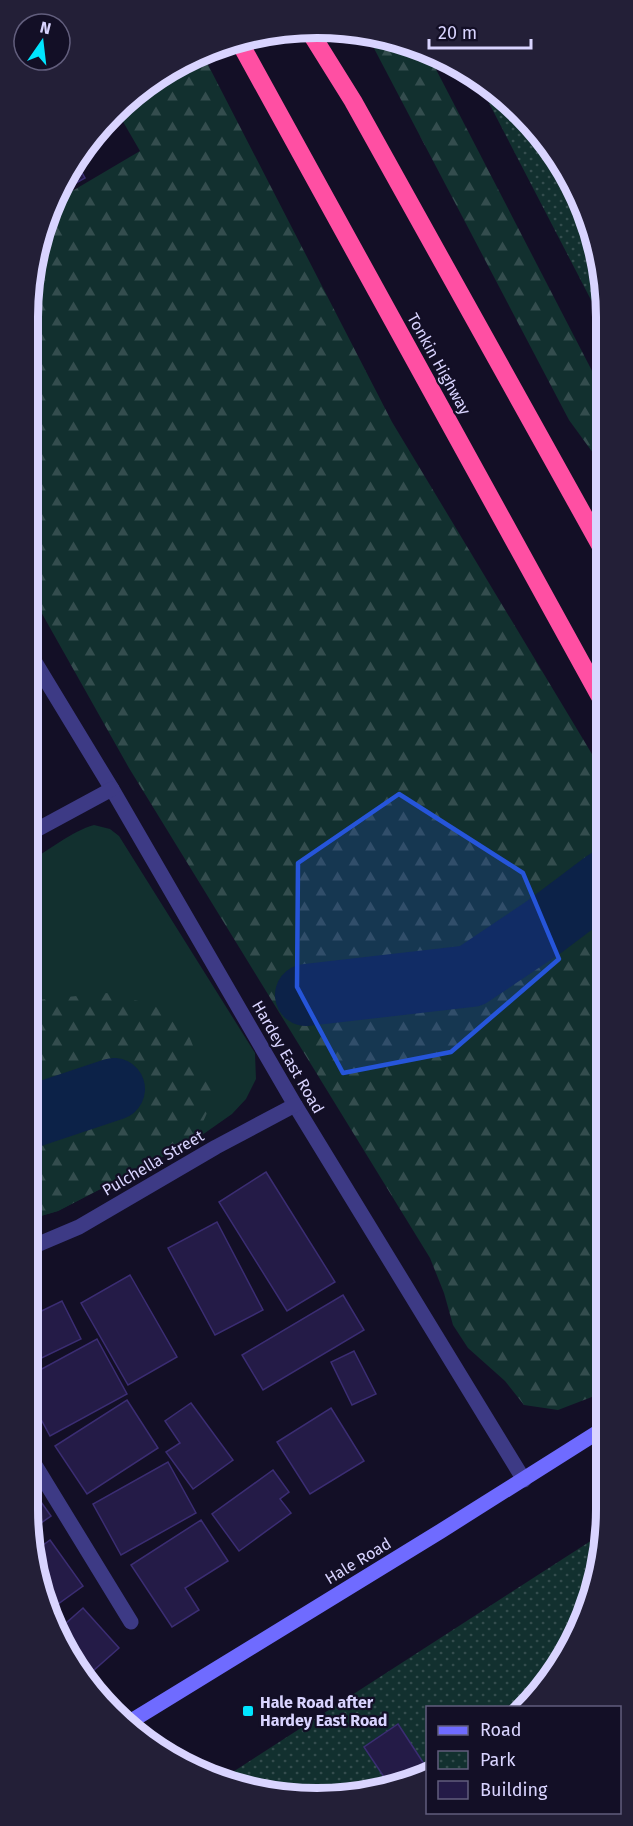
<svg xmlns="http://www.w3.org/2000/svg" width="633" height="1826" viewBox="0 0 633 1826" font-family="'Fira Sans',sans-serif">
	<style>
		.grass { fill: #12302f }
		.forest { fill: url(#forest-firs) }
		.wetland { fill: url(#wetland-marsh) }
		.park { fill: url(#park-dots) }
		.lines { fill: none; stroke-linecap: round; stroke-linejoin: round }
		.river { stroke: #0c2248; stroke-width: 62 }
		.building { fill: #241b47; stroke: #3b2d73; stroke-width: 1.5 }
		.street { stroke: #3d3a85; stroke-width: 15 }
		.secondary { stroke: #6f6bff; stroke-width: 15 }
		.highway { stroke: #ff4fa3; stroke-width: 18 }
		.marked { fill: #2655da; fill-opacity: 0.2; stroke: #2655da; stroke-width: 4.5; stroke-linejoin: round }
		.poi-dot { fill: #00e5ff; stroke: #130f26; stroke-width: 2 }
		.labels { text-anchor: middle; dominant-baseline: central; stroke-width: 4.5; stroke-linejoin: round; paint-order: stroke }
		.street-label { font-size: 16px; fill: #d9d4ff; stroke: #130f26 }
		.poi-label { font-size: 16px; font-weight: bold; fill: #d9d4ff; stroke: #130f26; text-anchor: start }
		.rim { fill: none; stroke: #d9d4ff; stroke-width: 8 }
	</style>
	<defs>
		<pattern id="forest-firs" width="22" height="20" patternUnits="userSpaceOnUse" patternTransform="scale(1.5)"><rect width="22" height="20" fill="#12302f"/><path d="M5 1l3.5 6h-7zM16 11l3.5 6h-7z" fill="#344d4e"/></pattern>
		<pattern id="wetland-marsh" width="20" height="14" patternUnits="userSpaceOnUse" patternTransform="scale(1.5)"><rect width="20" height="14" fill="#12302f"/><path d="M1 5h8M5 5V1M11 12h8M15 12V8" fill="none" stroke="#344d4e"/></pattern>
		<pattern id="park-dots" width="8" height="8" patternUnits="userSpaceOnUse" patternTransform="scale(1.5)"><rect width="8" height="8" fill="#12302f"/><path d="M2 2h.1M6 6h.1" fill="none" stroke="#344d4e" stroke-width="1.8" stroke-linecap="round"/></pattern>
	</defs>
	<rect width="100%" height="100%" fill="#130f26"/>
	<path class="grass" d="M94 825 110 829 119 836 255 1053 256 1079 246 1099 232 1114 195 1140 58 1211 27 1220V863C48 851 72 831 94 825Z"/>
	<g class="forest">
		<path d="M367 35 391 37 427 52 604 394V468L569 420Z"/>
		<path d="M203 55 392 422 604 774 606 1387 597 1395 558 1410 524 1405 505 1381 468 1348 453 1325 444 1293 430 1258 129 768 27 587V317L37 242 57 200 140 151 118 113 171 66Z"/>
		<path d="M107 993 154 1005 189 1036 214 1097 195 1140 58 1211 27 1220V1001Z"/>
	</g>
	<path class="wetland" d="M98 1070 97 1103 27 1135V1088Z"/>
	<g class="park">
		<path d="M476 78 534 125 576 189 603 278 604 325Z"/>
		<path d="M603 1533 596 1584 557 1671 520 1707 428 1708 427 1773 391 1789 279 1797 222 1779Z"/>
	</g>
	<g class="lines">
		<g class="river">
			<path d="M306 995 471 976 544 927 605 881"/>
			<path d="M27 1118 114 1089"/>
		</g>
	</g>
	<g class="building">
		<path d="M76 162 85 178 62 191Z"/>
		<path d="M266 1172 335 1282 287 1311 219 1202Z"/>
		<path d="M217 1222 263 1310 215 1335 168 1248Z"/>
		<path d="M130 1275 177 1357 128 1385 81 1303Z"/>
		<path d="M343 1295 364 1330 263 1390 242 1355Z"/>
		<path d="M62 1301 81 1339 27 1365V1318Z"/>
		<path d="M97 1339 127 1394 50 1436 27 1393V1377Z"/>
		<path d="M354 1351 376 1394 352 1405 331 1362Z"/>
		<path d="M127 1400 158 1448 87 1494 55 1446Z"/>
		<path d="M191 1403 233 1460 193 1489 166 1452 180 1443 165 1421Z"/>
		<path d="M331 1408 364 1461 310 1494 277 1442Z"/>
		<path d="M168 1462 196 1513 121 1555 93 1504Z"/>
		<path d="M273 1470 289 1492 280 1499 291 1513 239 1551 212 1514Z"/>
		<path d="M27 1482 51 1516 31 1530 27 1510Z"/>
		<path d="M201 1520 228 1561 185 1588 199 1610 172 1627 131 1565Z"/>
		<path d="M50 1540 83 1586 47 1612 35 1551Z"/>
		<path d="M83 1608 119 1648 85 1678 56 1632Z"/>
		<path d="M398 1724 428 1770V1773L392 1789 364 1747Z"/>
	</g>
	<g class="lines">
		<g class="street">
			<path d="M27 649 112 789 295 1105 524 1480"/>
			<path d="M27 835 112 789"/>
			<path d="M27 1249 79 1227 216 1147 295 1105"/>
			<path d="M27 1452 131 1622"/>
		</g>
		<path class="secondary" d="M128 1723 441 1531 606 1427"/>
		<g class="highway">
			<path d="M310 32 353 101 604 552"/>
			<path d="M240 43 604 704"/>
		</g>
	</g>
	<path class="marked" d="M399 794 523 873 559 959 451 1052 343 1073 297 987 298 863Z"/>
	<rect class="poi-dot" x="242" y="1705" width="12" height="12" rx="3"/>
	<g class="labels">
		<g class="street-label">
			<text transform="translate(439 364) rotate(61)">Tonkin Highway</text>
			<text transform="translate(288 1057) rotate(60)">Hardey East Road</text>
			<text transform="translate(153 1163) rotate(-30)">Pulchella Street</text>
			<text transform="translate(358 1561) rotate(-31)">Hale Road</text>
		</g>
		<g class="poi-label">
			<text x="260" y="1702">Hale Road after<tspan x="260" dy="18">Hardey East Road</tspan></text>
		</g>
	</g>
	<path d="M0 0H633V1826H0ZM317 38H317A279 279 0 0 1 596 317V1509A279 279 0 0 1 317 1788H317A279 279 0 0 1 38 1509V317A279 279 0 0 1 317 38Z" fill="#231f37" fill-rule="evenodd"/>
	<path class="rim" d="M317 38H317A279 279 0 0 1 596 317V1509A279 279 0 0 1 317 1788H317A279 279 0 0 1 38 1509V317A279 279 0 0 1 317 38Z"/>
	<rect x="426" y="1706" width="195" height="108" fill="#130f26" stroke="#625e7d" stroke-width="1.5"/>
	<rect x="438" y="1726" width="30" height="9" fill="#6f6bff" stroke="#625e7d" stroke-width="1.5"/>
	<text x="480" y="1736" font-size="18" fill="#d9d4ff">Road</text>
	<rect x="438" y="1751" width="30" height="18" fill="url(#park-dots)" stroke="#625e7d" stroke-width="1.5"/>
	<text x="480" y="1766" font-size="18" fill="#d9d4ff">Park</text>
	<rect x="438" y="1781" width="30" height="18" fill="#241b47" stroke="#625e7d" stroke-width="1.5"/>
	<text x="480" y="1796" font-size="18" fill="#d9d4ff">Building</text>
	<g transform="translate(42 42) rotate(14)"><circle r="28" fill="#130f26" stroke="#625e7d" stroke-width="1.5"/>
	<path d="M0-4.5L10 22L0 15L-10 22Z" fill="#00e5ff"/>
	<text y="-9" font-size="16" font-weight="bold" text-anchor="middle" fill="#d9d4ff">N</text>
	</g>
	<path d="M429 39v9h102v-9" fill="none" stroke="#d9d4ff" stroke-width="3"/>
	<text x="438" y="39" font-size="18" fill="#d9d4ff" stroke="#130f26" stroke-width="4.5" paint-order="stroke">20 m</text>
</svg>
